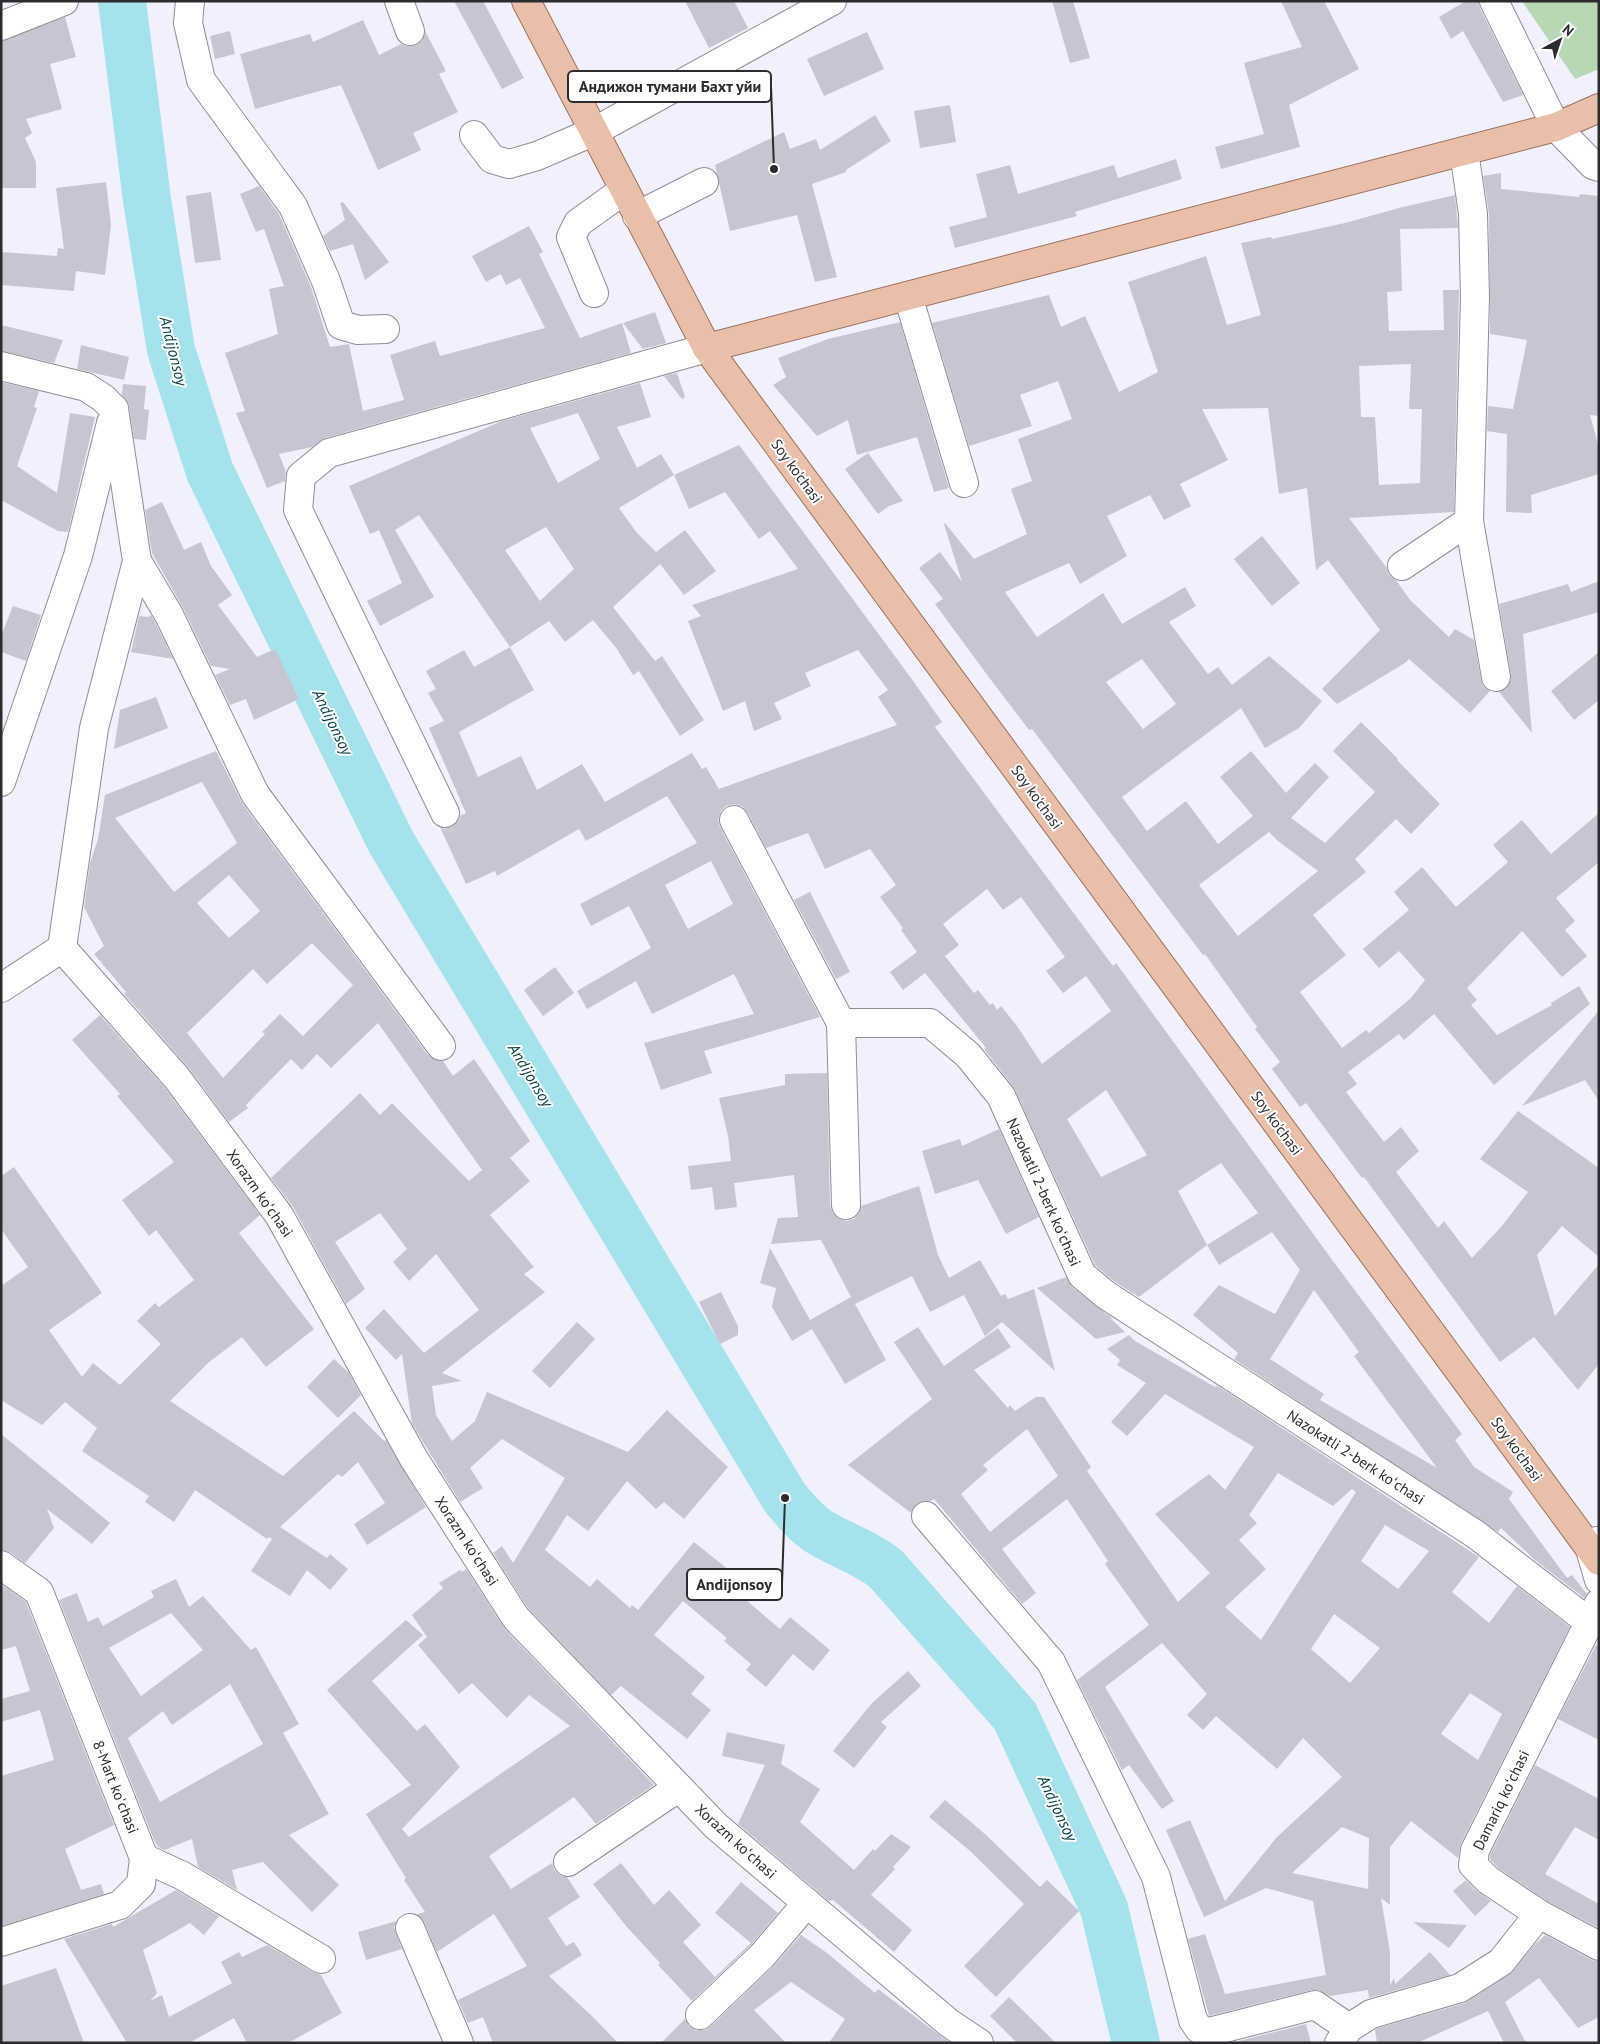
<svg xmlns="http://www.w3.org/2000/svg" width="1600" height="2044" viewBox="0 0 1600 2044" font-family="'PT Sans',sans-serif">
	<style>
		.green { fill: #b7d7b5 }
		.lines { fill: none; stroke-linecap: round; stroke-linejoin: round }
		.river { stroke: #a4e3ec; stroke-width: 48 }
		.building { fill: #c6c6d2; fill-rule: evenodd }
		.minor-casing { stroke: #8e8d98; stroke-width: 30 }
		.major-casing { stroke: #9d705b; stroke-width: 30 }
		.minor { stroke: #fff; stroke-width: 28 }
		.major { stroke: #e9bfaa; stroke-width: 28 }
		.labels { text-anchor: middle; dominant-baseline: central; stroke-width: 4; stroke-linejoin: round; paint-order: stroke }
		.street-label { font-size: 15px; fill: #2c2c30; stroke: #fff }
		.water-label { font-size: 16px; font-style: italic; fill: #09434a; stroke: #fff }
		.leader { fill: none; stroke: #2c2c30; stroke-width: 2 }
		.callout-dot { fill: #2c2c30; stroke: #fff; stroke-width: 2 }
		.callout { fill: #fff; stroke: #2c2c30; stroke-width: 2 }
		.callout-label { font-size: 16px; text-anchor: middle; font-weight: bold; fill: #2c2c30 }
	</style>
	<rect width="100%" height="100%" fill="#f1f1fd"/>
	<path class="green" d="M1522 1H1599V69L1575 79Z"/>
	<g class="lines">
		<path class="river" d="M122 1 147 200 171 350 210 472 391 842 785 1498C795 1510 805 1522 818 1531 840 1545 865 1552 886 1569L1015 1716 1104 1908 1136 2043"/>
	</g>
	<g class="building">
		<path d="M454 1H483L524 78 502 89Z"/>
		<path d="M685 1H734L748 28 709 48Z"/>
		<path d="M1052 1H1073L1090 58 1070 63Z"/>
		<path d="M1281 1H1324L1359 69 1289 105 1300 147 1221 169 1215 147 1264 134 1244 63 1302 47Z"/>
		<path d="M1466 1H1479L1480 8 1523 95 1503 102 1463 31 1451 39 1439 17Z"/>
		<path d="M65 17 76 57 50 64 62 109 26 119 32 133 25 138 36 162V188H1V41Z"/>
		<path d="M363 20 379 55 401 44 408 46 416 45 422 41 425 31 446 71 439 74 458 112 413 133 421 150 378 170 341 85 255 109 240 54 310 34 313 42Z"/>
		<path d="M230 31 235 54 215 59 210 36Z"/>
		<path d="M867 32 884 69 824 96 807 59Z"/>
		<path d="M950 105 956 142 920 148 914 111Z"/>
		<path d="M875 115 891 141 846 170V172L812 184 837 277 815 282 797 215 730 231 715 165 784 132 790 149 816 139 820 150Z"/>
		<path d="M1176 159 1182 179 1075 212 1077 216 955 248 949 227 987 217 976 174 1010 165 1018 194 1114 165 1118 178Z"/>
		<path d="M1501 173V189L1579 197 1580 194 1599 196V416L1590 415 1599 448V474L1531 495 1532 513 1506 512 1507 434 1487 431 1488 406 1513 409 1527 340 1490 334 1489 214 1483 176Z"/>
		<path d="M106 182 111 225 105 275 76 271 74 291 1 285V252L57 256 58 248 64 249 56 188Z"/>
		<path d="M259 186 279 214 311 287 330 347 349 344 363 411 404 400 390 355 435 341 440 356 545 328 520 278 506 285 501 274 486 282 472 256 529 226 543 252 539 254 580 338 622 323 631 353 325 438 312 447 279 454 286 472 285 481 267 488 236 413 245 411 225 353 278 334 269 289 284 286 264 229 256 232 240 194Z"/>
		<path d="M211 192 221 260 195 263 186 196Z"/>
		<path d="M1455 195 1458 228 1400 229 1402 291 1387 292 1389 331 1444 330 1443 290H1459L1454 512 1349 518 1387 568 1389 575 1396 580 1410 600 1449 637 1455 629 1474 640 1481 680 1484 687 1490 691 1470 713 1409 659 1405 663 1337 704 1322 689 1380 630 1328 560 1316 570 1307 488 1279 494 1268 408 1202 409 1228 460 1180 484 1191 506 1164 520 1150 495 1107 516 1127 556 1080 584 1069 563 1005 592 1037 637 1103 593 1122 624 1185 587 1196 606 1169 622 1208 674 1218 667 1232 685 1269 656 1322 701 1299 728 1265 748 1241 708 1122 797 1147 831 1186 801 1218 844 1253 816 1220 777 1251 751 1286 793 1315 763 1329 777 1291 818 1325 843 1375 792 1333 751 1361 722 1398 759 1397 760 1440 804 1411 834 1396 819 1355 859 1366 872 1313 915 1346 955 1300 992 1342 1048 1366 1030 1369 1033 1411 998 1425 980 1399 951 1379 968 1363 949 1409 910 1394 892 1422 867 1456 907 1508 862 1493 845 1522 820 1551 854 1599 813V862L1556 898 1575 921 1565 930 1587 956 1562 977 1522 931 1467 988 1477 1000 1471 1005 1497 1035 1552 1005 1551 1003 1579 986 1590 1004 1494 1085 1434 1014 1404 1040 1399 1034 1348 1072 1357 1084 1346 1092 1384 1142 1401 1127 1419 1151 1396 1172 1438 1228 1444 1221 1472 1258 1502 1226 1528 1192 1480 1159 1518 1111 1599 1168V1257L1562 1226 1537 1255 1555 1316 1599 1264V1364L1578 1390 1534 1337 1500 1362 1364 1177 1362 1178 1306 1103 1300 1107 1272 1069 1280 1062 1255 1029 1257 1027 1205 954 1203 955 1032 729 1029 730 985 672 935 604 943 599 919 568 940 552 962 582 944 524 945 523 974 559 1027 534 1011 489 1032 481 1018 439 1072 419 1058 381 1020 395 1032 426 969 446 932 323 1049 295 1061 327 1085 316 1119 392 1158 372 1128 282 1206 256 1227 325 1261 315 1241 243 1271 237 1272 239 1345 223 1399 208ZM1411 364 1409 409H1422L1420 483 1379 485 1375 417H1361L1359 366ZM1142 659 1176 704 1143 729 1106 682ZM1269 832 1278 841 1318 871 1238 936 1199 885Z"/>
		<path d="M343 202 389 262 365 280 353 244 330 251 323 236 345 220 340 203Z"/>
		<path d="M655 312 666 343 643 349 623 323Z"/>
		<path d="M900 322 949 488 934 492 917 437 857 455 848 420 817 436 773 385 786 377 778 358 828 339Z"/>
		<path d="M1 325 63 340 54 363 1 351Z"/>
		<path d="M81 345 129 357 124 380 77 369Z"/>
		<path d="M677 373 685 397 682 399 664 376Z"/>
		<path d="M1 382 39 391 34 407 37 408 17 466 57 493 70 413 95 417 68 532 58 531 1 500Z"/>
		<path d="M640 383 651 417 617 427 637 468 661 454 674 475 619 508 637 533 656 552 685 530 716 571 684 595 660 564 613 607 655 661 662 656 704 720 680 736 639 671 633 675 617 649 593 620 565 642 549 621 510 647 419 515 395 530 434 597 380 626 367 601 402 583 379 530 370 534 349 486 502 421ZM578 413 600 459 558 483 530 428ZM546 527 574 569 540 601 505 550Z"/>
		<path d="M123 384 146 386 144 409 149 410 146 440 134 439 129 405 122 395Z"/>
		<path d="M739 445 911 678 942 722 935 727 1113 966 1116 963 1330 1257 1462 1434 1455 1440 1474 1467 1513 1492 1509 1499 1567 1578 1572 1575 1587 1594 1584 1598 1535 1560 1501 1528 1498 1532 1234 1359 1238 1353 1193 1315 1219 1285 1275 1314 1300 1270 1272 1232 1219 1265 1207 1245 1139 1297 1115 1282 1095 1265 1013 1086 984 1049 986 1048 925 973 903 990 890 972 917 952 901 930 903 928 880 897 896 885 870 849 825 869 808 833 766 848 748 813 743 807 734 804 726 806 721 811 718 819 720 827 820 1017 704 1051 712 1073 661 1090 644 1043 754 1014 734 974 652 1014 636 981 587 1009 577 991 651 948 629 906 591 926 580 904 697 843 667 796 586 841 579 829 497 876 495 871 466 884 440 827 444 829 452 827 458 822 460 816 466 813 429 728 444 721 428 693 436 689 426 671 464 650 474 667 510 647 534 690 459 732 478 777 521 756 537 790 582 764 605 802 692 753 702 769 706 767 719 789 897 725 878 697 888 690 858 650 805 673 811 686 774 703 782 719 754 731 745 701 723 711 688 621 701 616 692 605 798 569 770 531 759 539 725 492 689 509 674 475ZM711 861 733 904 688 929 665 885ZM987 889 1003 910 1021 897 1065 957 1046 971 1063 993 1086 976 1111 1011 1042 1064 1017 1026 1001 1006 997 1010 993 1003 990 1005 978 990 974 993 945 956 959 945 943 924ZM1106 1090 1147 1155 1101 1177 1067 1119ZM1221 1163 1258 1213 1207 1245 1178 1191ZM1314 1290 1359 1352 1354 1356 1437 1468 1320 1400 1324 1394 1270 1359Z"/>
		<path d="M868 453 903 501 889 506 878 514 845 469Z"/>
		<path d="M162 502 184 550 201 542 211 566 232 595 218 605 257 657 275 649 299 699 254 720 246 699 230 705 215 675 230 669 211 666 183 608 152 553 145 510Z"/>
		<path d="M1262 536 1300 583 1272 606 1234 559Z"/>
		<path d="M1599 581V612L1523 634 1532 733 1499 692 1506 689 1510 683 1511 675 1499 604 1568 584 1571 592Z"/>
		<path d="M13 606 41 615 26 661 1 652V636Z"/>
		<path d="M151 615 155 622 173 659 131 652 139 616 148 617Z"/>
		<path d="M1599 652V700L1574 720 1551 691Z"/>
		<path d="M156 697 168 728 114 749 120 710Z"/>
		<path d="M216 751 242 803 428 1055 435 1060 443 1061 453 1076 474 1059 530 1141 510 1158 530 1181 490 1215 534 1267 524 1274 545 1292 442 1373 462 1381 432 1386 436 1415 452 1441 475 1421 487 1392 628 1452 667 1410 728 1467 684 1519 664 1502 656 1509 627 1481 588 1531 567 1515 545 1550 590 1587 597 1579 630 1608 632 1605 638 1610 694 1542 734 1574 726 1583 780 1629 790 1617 830 1650 813 1671 793 1654 766 1687 746 1670 751 1664 724 1641 727 1638 683 1601 654 1635 705 1677 691 1694 711 1710 687 1739 621 1686 611 1695 528 1608 493 1553 502 1546 513 1563 565 1478 502 1439 470 1468 483 1488 460 1502 412 1424 402 1354 396 1360 365 1328 384 1309 424 1353 479 1310 436 1254 409 1281 393 1262 407 1249 380 1213 335 1242 365 1289 346 1304 293 1207 271 1178 360 1093 380 1115 392 1103 469 1181 482 1170 378 1023 331 1068 317 1054 302 1070 291 1059 246 1105 248 1108 229 1122 188 1067 124 994 126 992 94 954 104 946 84 907 90 863 98 839 105 795ZM202 782 237 843 174 892 115 818ZM229 875 260 911 229 938 197 903ZM312 943 353 985 303 1036 280 1014 262 1032 265 1034 223 1078 187 1033 253 969 267 984Z"/>
		<path d="M810 892 850 972 836 979 794 900Z"/>
		<path d="M555 967 574 993 543 1016 524 990Z"/>
		<path d="M1599 1010V1101L1585 1080 1522 1106Z"/>
		<path d="M100 1015 164 1087 260 1215 239 1233 314 1329 266 1367 242 1337 208 1363 170 1401 283 1476 354 1411 384 1441 386 1440 426 1507 367 1545 354 1524 385 1503 358 1462 342 1477 338 1474 280 1527 327 1558 330 1554 348 1569 330 1590 307 1570 290 1596 251 1571 272 1539 269 1537 267 1539 195 1490 174 1522 145 1502 149 1496 82 1451 97 1428 65 1402 42 1425 1 1400V1286L28 1267 1 1229V1176L14 1167 102 1293 49 1330 82 1377 93 1363 120 1385 161 1344 137 1321 155 1303 159 1307 194 1280 156 1230 149 1236 122 1200 174 1162 117 1096 120 1094 72 1040Z"/>
		<path d="M827 1073 830 1205 833 1214 838 1218 846 1221 854 1219 859 1213 861 1206 919 1186 938 1255 949 1278 980 1260 1001 1296 1005 1294 1008 1299 1034 1289 1055 1371 1002 1322 985 1336 964 1295 930 1312 912 1276 855 1304 886 1360 845 1384 812 1329 792 1341 772 1307 776 1288 760 1283 770 1248 810 1320 851 1297 821 1240 771 1244 778 1218 798 1217 794 1175 734 1183 737 1207 715 1210 712 1187 691 1190 688 1166 731 1161 728 1136 719 1098 785 1085V1074Z"/>
		<path d="M999 1129 1039 1217 1006 1234 978 1180 935 1194 922 1151 960 1139 962 1146Z"/>
		<path d="M1066 1277 1072 1287 1112 1318 1111 1319 1125 1332 1096 1339 1037 1288Z"/>
		<path d="M721 1292 738 1326V1335L720 1344 699 1302Z"/>
		<path d="M577 1322 595 1339 550 1388 532 1371Z"/>
		<path d="M918 1327 944 1366 998 1328 1011 1347 974 1370 1008 1408 1010 1405 1015 1411 1036 1397H1044L1091 1467 1087 1471 1178 1602 1210 1573 1155 1514 1209 1474 1225 1490 1254 1447 1165 1394 1127 1436 1111 1422 1146 1383 1117 1365 1120 1360 1107 1349 1129 1335 1135 1341 1215 1387 1216 1385 1479 1557 1452 1592 1489 1623 1517 1586 1570 1627 1461 1843 1458 1858 1411 1821 1390 1847V1905L1381 1898 1390 1952V1985L1394 1978 1395 1984 1430 1952 1450 1975 1369 1998 1368 1990 1330 1996 1318 1990H1312L1209 2016 1188 1939 1205 1934 1225 1994 1326 1975 1313 1901 1266 1888 1204 1917 1166 1830 1190 1820 1225 1901 1277 1837 1342 1777 1303 1738 1277 1769 1216 1716 1203 1730 1187 1715 1207 1694 1162 1643 1105 1687 1174 1801 1162 1809 1129 1765 1122 1770 1077 1680 1149 1625 1105 1564 1108 1561 1067 1499 1002 1549 1036 1593 1022 1604 934 1499 931 1501H924L916 1504 911 1513 848 1465 932 1399 894 1342ZM1027 1429 1058 1476 990 1532 961 1494 988 1470 983 1465ZM1278 1473 1333 1506 1352 1489 1356 1492 1261 1640 1225 1607 1266 1569 1239 1540 1257 1523 1249 1515ZM1385 1525 1429 1551 1398 1589 1361 1561ZM1334 1614 1380 1648 1350 1683 1311 1649ZM1470 1693 1502 1714 1478 1760 1441 1734ZM1342 1827 1369 1838 1368 1889 1292 1873Z"/>
		<path d="M334 1359 349 1373 361 1395 338 1418 307 1387Z"/>
		<path d="M1 1434 110 1523 92 1544 47 1509 54 1528 25 1563 10 1552 1 1550Z"/>
		<path d="M466 1569 505 1629 654 1785 596 1824 574 1797 489 1856 511 1889 552 1863 555 1871 561 1876 567 1877 580 1897 548 1918 566 1946 574 1942 582 1955 549 1976 594 2018 618 2043H493L483 2017 468 2023 458 2000 527 1966 494 1914 437 1952 424 1922 417 1914 425 1912 404 1880 406 1878 366 1814 411 1785 327 1690 406 1620 423 1635 372 1681 417 1731 425 1724 460 1767 402 1829 409 1837 570 1726 529 1695 507 1718 472 1683 459 1694 418 1645 427 1637 412 1615 443 1588 439 1583 460 1570 462 1572Z"/>
		<path d="M176 1579 189 1607 203 1596 251 1650 256 1647 299 1724 283 1733 329 1814 289 1835 339 1885 312 1912 263 1862 232 1870 237 1890 198 1867 192 1839 164 1850 158 1847 154 1840 59 1600 77 1593 88 1622 98 1617 103 1626 154 1597 151 1591ZM171 1613 203 1650 141 1696 109 1648ZM230 1684 263 1744 160 1802 128 1738 163 1711 172 1725Z"/>
		<path d="M1 1584 26 1602 114 1825 65 1849 81 1890 101 1884 104 1894 1 1926V1776L54 1760 40 1710 1 1722V1699L30 1691 16 1646 1 1650Z"/>
		<path d="M1596 1645 1599 1647V1740L1558 1719Z"/>
		<path d="M908 1671 921 1686 881 1722 887 1727 854 1768 833 1751 872 1703Z"/>
		<path d="M727 1732 785 1745 781 1764 820 1789 800 1822 854 1870 873 1849 875 1851 891 1834 911 1847 893 1867 895 1869 871 1895 912 1930 894 1952 833 1900 829 1901 738 1824 765 1765 722 1756Z"/>
		<path d="M1535 1765 1599 1799V1840L1575 1827 1545 1874 1599 1904V1928L1547 1901 1498 1868 1490 1859V1855Z"/>
		<path d="M945 1800 985 1834 1040 1887 1047 1880 1079 1911 996 1997 964 1966 1024 1904 969 1850 929 1817Z"/>
		<path d="M621 1863 654 1905 669 1890 701 1925 683 1942 715 1977 751 1943 715 1913 741 1882 778 1913 751 1945 692 2001 658 1965 660 1963 626 1926 593 1884Z"/>
		<path d="M1466 1880 1477 1891 1491 1901 1475 1916 1453 1891Z"/>
		<path d="M176 1890 219 1916 204 1935 190 1923 143 1950 157 1993 150 2001 162 1995 169 2017 232 1983 221 1962 239 1952 242 1957 267 1945 313 1972 321 1975 342 2013 288 2043H247L234 2018 189 2043H127L64 1939 112 1924 113 1927Z"/>
		<path d="M397 1921 394 1927 396 1934 402 1949 366 1960 358 1932Z"/>
		<path d="M1413 1922 1467 1925 1449 1948Z"/>
		<path d="M801 1935 827 1953 875 1993 878 1989 950 2043H829L845 2019 791 1982 754 2010 786 2043H661L685 2019 689 2026 696 2030H704L711 2026 773 1967Z"/>
		<path d="M1545 1935 1592 1960 1599 1962V2017L1578 2028 1539 1978 1505 2002 1526 2043H1504L1488 2011 1417 2043H1377L1375 2030 1378 2028 1465 2003 1509 1975 1534 1945Z"/>
		<path d="M56 1968 84 2043H1V1986Z"/>
		<path d="M1009 1997 1056 2043H1017L990 2016Z"/>
		<path d="M1306 2024 1311 2043 1235 2042Z"/>
	</g>
	<g class="lines">
		<defs>
			<g id="minor">
				<path d="M190 1 188 23 201 80 293 206 326 281 341 325 358 330 385 329"/>
				<path d="M399 1 410 31"/>
				<path d="M1494 1 1556 127 1593 165 1599 167"/>
				<path d="M1 26 64 1"/>
				<path d="M474 135 492 159 509 164 537 156 595 131 832 1"/>
				<path d="M1464 151 1473 214 1475 297 1469 521 1496 677"/>
				<path d="M637 216 704 182"/>
				<path d="M594 293 571 237 578 223 624 190"/>
				<path d="M908 296 964 483"/>
				<path d="M1 366 86 387 103 398 114 409"/>
				<path d="M137 561 169 615 255 794 441 1046"/>
				<path d="M1402 566 1469 521"/>
				<path d="M1 782 78 556 111 423"/>
				<path d="M445 813 298 510 301 476 329 453 707 348"/>
				<path d="M734 820 841 1023H930L968 1055 1001 1096 1082 1275 1106 1295 1475 1534 1589 1622"/>
				<path d="M62 948 176 1077 279 1215 414 1459 516 1618 716 1826 949 2023 979 2043"/>
				<path d="M62 948 94 728 137 561 114 409"/>
				<path d="M1 988 62 948"/>
				<path d="M841 1023 846 1205"/>
				<path d="M926 1516 1051 1662 1156 1877 1193 2020 1199 2029 1209 2032 1315 2005 1349 2028"/>
				<path d="M1596 1541 1590 1549 1599 1580"/>
				<path d="M1 1565 39 1592 144 1858 141 1884 120 1905 1 1942"/>
				<path d="M144 1858 183 1876 321 1959"/>
				<path d="M568 1862 678 1788"/>
				<path d="M1539 1914 1599 1946"/>
				<path d="M410 1928 459 2043"/>
				<path d="M700 2015 762 1956 807 1903"/>
				<path d="M1339 2043 1349 2028 1371 2014 1460 1988 1501 1962 1539 1914 1488 1880 1473 1865 1475 1850 1599 1603"/>
			</g>
			<g id="major">
				<path d="M526 1 707 348 1599 1561"/>
				<path d="M707 348 1556 127 1599 108"/>
			</g>
		</defs>
		<use href="#minor" class="minor-casing"/>
		<use href="#major" class="major-casing"/>
		<use href="#minor" class="minor"/>
		<use href="#major" class="major"/>
	</g>
	<g class="labels">
		<g class="street-label">
			<text transform="translate(797 471) rotate(54)">Soy ko'chasi</text>
			<text transform="translate(1037 797) rotate(54)">Soy ko'chasi</text>
			<text transform="translate(1277 1123) rotate(54)">Soy ko'chasi</text>
			<text transform="translate(1044 1192) rotate(66)">Nazokatli 2-berk koʻchasi</text>
			<text transform="translate(260 1193) rotate(55)">Xorazm koʻchasi</text>
			<text transform="translate(1517 1449) rotate(54)">Soy ko'chasi</text>
			<text transform="translate(1356 1457) rotate(33)">Nazokatli 2-berk koʻchasi</text>
			<text transform="translate(467 1541) rotate(57)">Xorazm koʻchasi</text>
			<text transform="translate(116 1787) rotate(68)">8-Mart koʻchasi</text>
			<text transform="translate(1501 1800) rotate(-64)">Damariq koʻchasi</text>
			<text transform="translate(736 1841) rotate(42)">Xorazm koʻchasi</text>
		</g>
		<g class="water-label">
			<text transform="translate(174 351) rotate(76)">Andijonsoy</text>
			<text transform="translate(333 722) rotate(64)">Andijonsoy</text>
			<text transform="translate(531 1075) rotate(59)">Andijonsoy</text>
			<text transform="translate(1058 1808) rotate(65)">Andijonsoy</text>
		</g>
	</g>
	<path class="leader" d="M774 169L771 86M785 1498L782 1584"/>
	<g class="callout-dot">
		<circle cx="774" cy="169" r="5"/>
		<circle cx="785" cy="1498" r="5"/>
	</g>
	<g class="callout">
		<rect x="568" y="71" width="203" height="31" rx="5"/>
		<rect x="687" y="1569" width="95" height="31" rx="5"/>
	</g>
	<g class="callout-label">
		<text x="670" y="92">Андижон тумани Бахт уйи</text>
		<text x="734" y="1590">Andijonsoy</text>
	</g>
	<rect width="1600" height="2044" fill="none" stroke="#2c2c30" stroke-width="5"/>
	<g transform="translate(1560 40) rotate(40)" stroke="#ffffff" stroke-width="4" paint-order="stroke">
	<path d="M0-4L9 19L0 12L-9 19Z" fill="#2c2c30"/>
	<text y="-8" font-size="14" font-weight="bold" text-anchor="middle" fill="#2c2c30">N</text>
	</g>
</svg>
